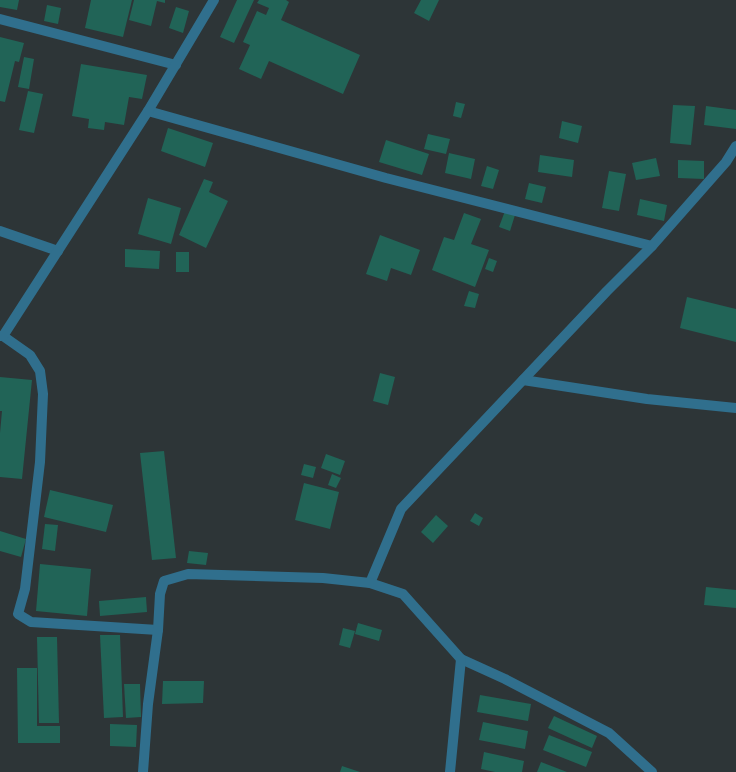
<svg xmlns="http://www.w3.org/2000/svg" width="736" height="772" viewBox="0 0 736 772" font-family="'Archivo Narrow',sans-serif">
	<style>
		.building { fill: #216457 }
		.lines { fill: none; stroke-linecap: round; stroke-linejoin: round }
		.minor { stroke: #306f8d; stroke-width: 10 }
	</style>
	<rect width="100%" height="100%" fill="#2d3537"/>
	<g class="building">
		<path d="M0 0H19L17 10 0 7Z"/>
		<path d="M91 0H132L123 37 85 28Z"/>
		<path d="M134 0H165V3L157 1 151 26 129 20Z"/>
		<path d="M237 0H254L234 43 220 37Z"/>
		<path d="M259 0H286L289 2 281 20 360 55 343 94 269 61 261 79 239 69 250 45 243 42 257 11 266 15 269 8 257 3Z"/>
		<path d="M421 0H439L429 21 414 13Z"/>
		<path d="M47 5 61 8 58 24 44 21Z"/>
		<path d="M176 7 189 11 183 33 169 28Z"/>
		<path d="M0 37 24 43 19 62 15 61 5 102 0 101Z"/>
		<path d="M24 57 34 59 29 89 18 87Z"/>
		<path d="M81 64 147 75 142 99 129 97 124 125 105 122 104 130 88 128 89 119 72 116Z"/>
		<path d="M28 91 43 94 34 133 19 130Z"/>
		<path d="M456 102 465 104 461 118 453 116Z"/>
		<path d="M673 105 695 106 691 145 670 143Z"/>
		<path d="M706 106 736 110V129L704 125Z"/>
		<path d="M562 121 582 126 578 143 559 138Z"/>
		<path d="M168 128 213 143 205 167 161 151Z"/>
		<path d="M428 134 450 139 446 154 424 149Z"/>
		<path d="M386 140 429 154 422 175 379 162Z"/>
		<path d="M449 153 475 159 471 179 445 173Z"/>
		<path d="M540 155 574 160 572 177 538 172Z"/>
		<path d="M656 158 660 176 636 180 632 163Z"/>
		<path d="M678 160 704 161V179L678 178Z"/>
		<path d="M487 166 499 170 493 189 481 186Z"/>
		<path d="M609 171 626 174 619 211 602 208Z"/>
		<path d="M204 179 213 182 209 192 228 201 206 248 179 235Z"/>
		<path d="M529 183 546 187 542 203 525 199Z"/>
		<path d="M148 198 181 208 171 244 138 234Z"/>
		<path d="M640 199 667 205 664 221 637 215Z"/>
		<path d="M505 211 515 215 510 231 499 227Z"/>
		<path d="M464 213 481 219 471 244 489 250 475 287 432 270 444 237 454 240Z"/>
		<path d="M380 235 420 250 411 275 391 268 387 281 366 274Z"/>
		<path d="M125 249 160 251 159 269 125 267Z"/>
		<rect x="176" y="252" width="13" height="20"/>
		<path d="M489 258 497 261 493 272 485 269Z"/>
		<path d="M469 291 479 294 475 308 464 306Z"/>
		<path d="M687 297 736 309V342L680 328Z"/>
		<path d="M380 373 395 377 388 405 373 401Z"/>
		<path d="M0 377 32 380 22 479 0 477V433L2 411H0Z"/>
		<path d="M164 451 176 558 152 560 140 453Z"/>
		<path d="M326 454 345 461 340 475 321 468Z"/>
		<path d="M304 464 316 467 313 478 301 475Z"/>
		<path d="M332 474 341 478 336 488 328 485Z"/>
		<path d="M304 483 339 492 330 529 295 520Z"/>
		<path d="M50 490 113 505 106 532 44 517Z"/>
		<path d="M475 513 483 518 479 526 470 521Z"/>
		<path d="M436 515 448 526 433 543 421 532Z"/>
		<path d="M45 524 58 525 55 551 42 549Z"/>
		<path d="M0 531 26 539 21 557 0 551Z"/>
		<path d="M189 551 208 553 206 565 187 563Z"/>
		<path d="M40 564 91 569 87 616 36 611Z"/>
		<path d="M706 587 736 590V608L704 605Z"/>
		<path d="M146 597 147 612 100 616 99 601Z"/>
		<path d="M358 623 382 630 379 641 355 634Z"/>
		<path d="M343 628 355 631 350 648 339 645Z"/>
		<path d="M100 635H120L123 717 104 718Z"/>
		<path d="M37 637H57L59 723H39Z"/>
		<path d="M17 668H37V726H60V743H18Z"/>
		<path d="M163 681H204L203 703 162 704Z"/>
		<path d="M124 684H140L141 717 126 718Z"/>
		<path d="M480 695 531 704 528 721 477 712Z"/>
		<path d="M554 716 597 736 592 748 548 728Z"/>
		<path d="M483 722 528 731 525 749 479 740Z"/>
		<path d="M110 724 137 725 136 747 110 746Z"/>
		<path d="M549 735 592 752 586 767 543 750Z"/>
		<path d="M484 752 524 761 522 772H495L481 769Z"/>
		<path d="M541 762 567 772H537Z"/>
		<path d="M342 766 360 772H340Z"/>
	</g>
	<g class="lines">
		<g class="minor">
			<path d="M0 19 176 65"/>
			<path d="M148 111 386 178 652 246"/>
			<path d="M0 231 58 251"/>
			<path d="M0 336H3L30 355 40 371 43 394 40 462 25 589 18 614 31 622 158 630"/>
			<path d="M3 336 148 111 214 0"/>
			<path d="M523 380 647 399 736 408"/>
			<path d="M370 583 401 509 607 291 652 246 726 162 736 146"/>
			<path d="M143 772 148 704 158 630 160 594 164 581 188 574 323 578 370 583 403 594 461 659 505 679 609 733 652 772"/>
			<path d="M450 772 461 659"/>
		</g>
	</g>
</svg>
